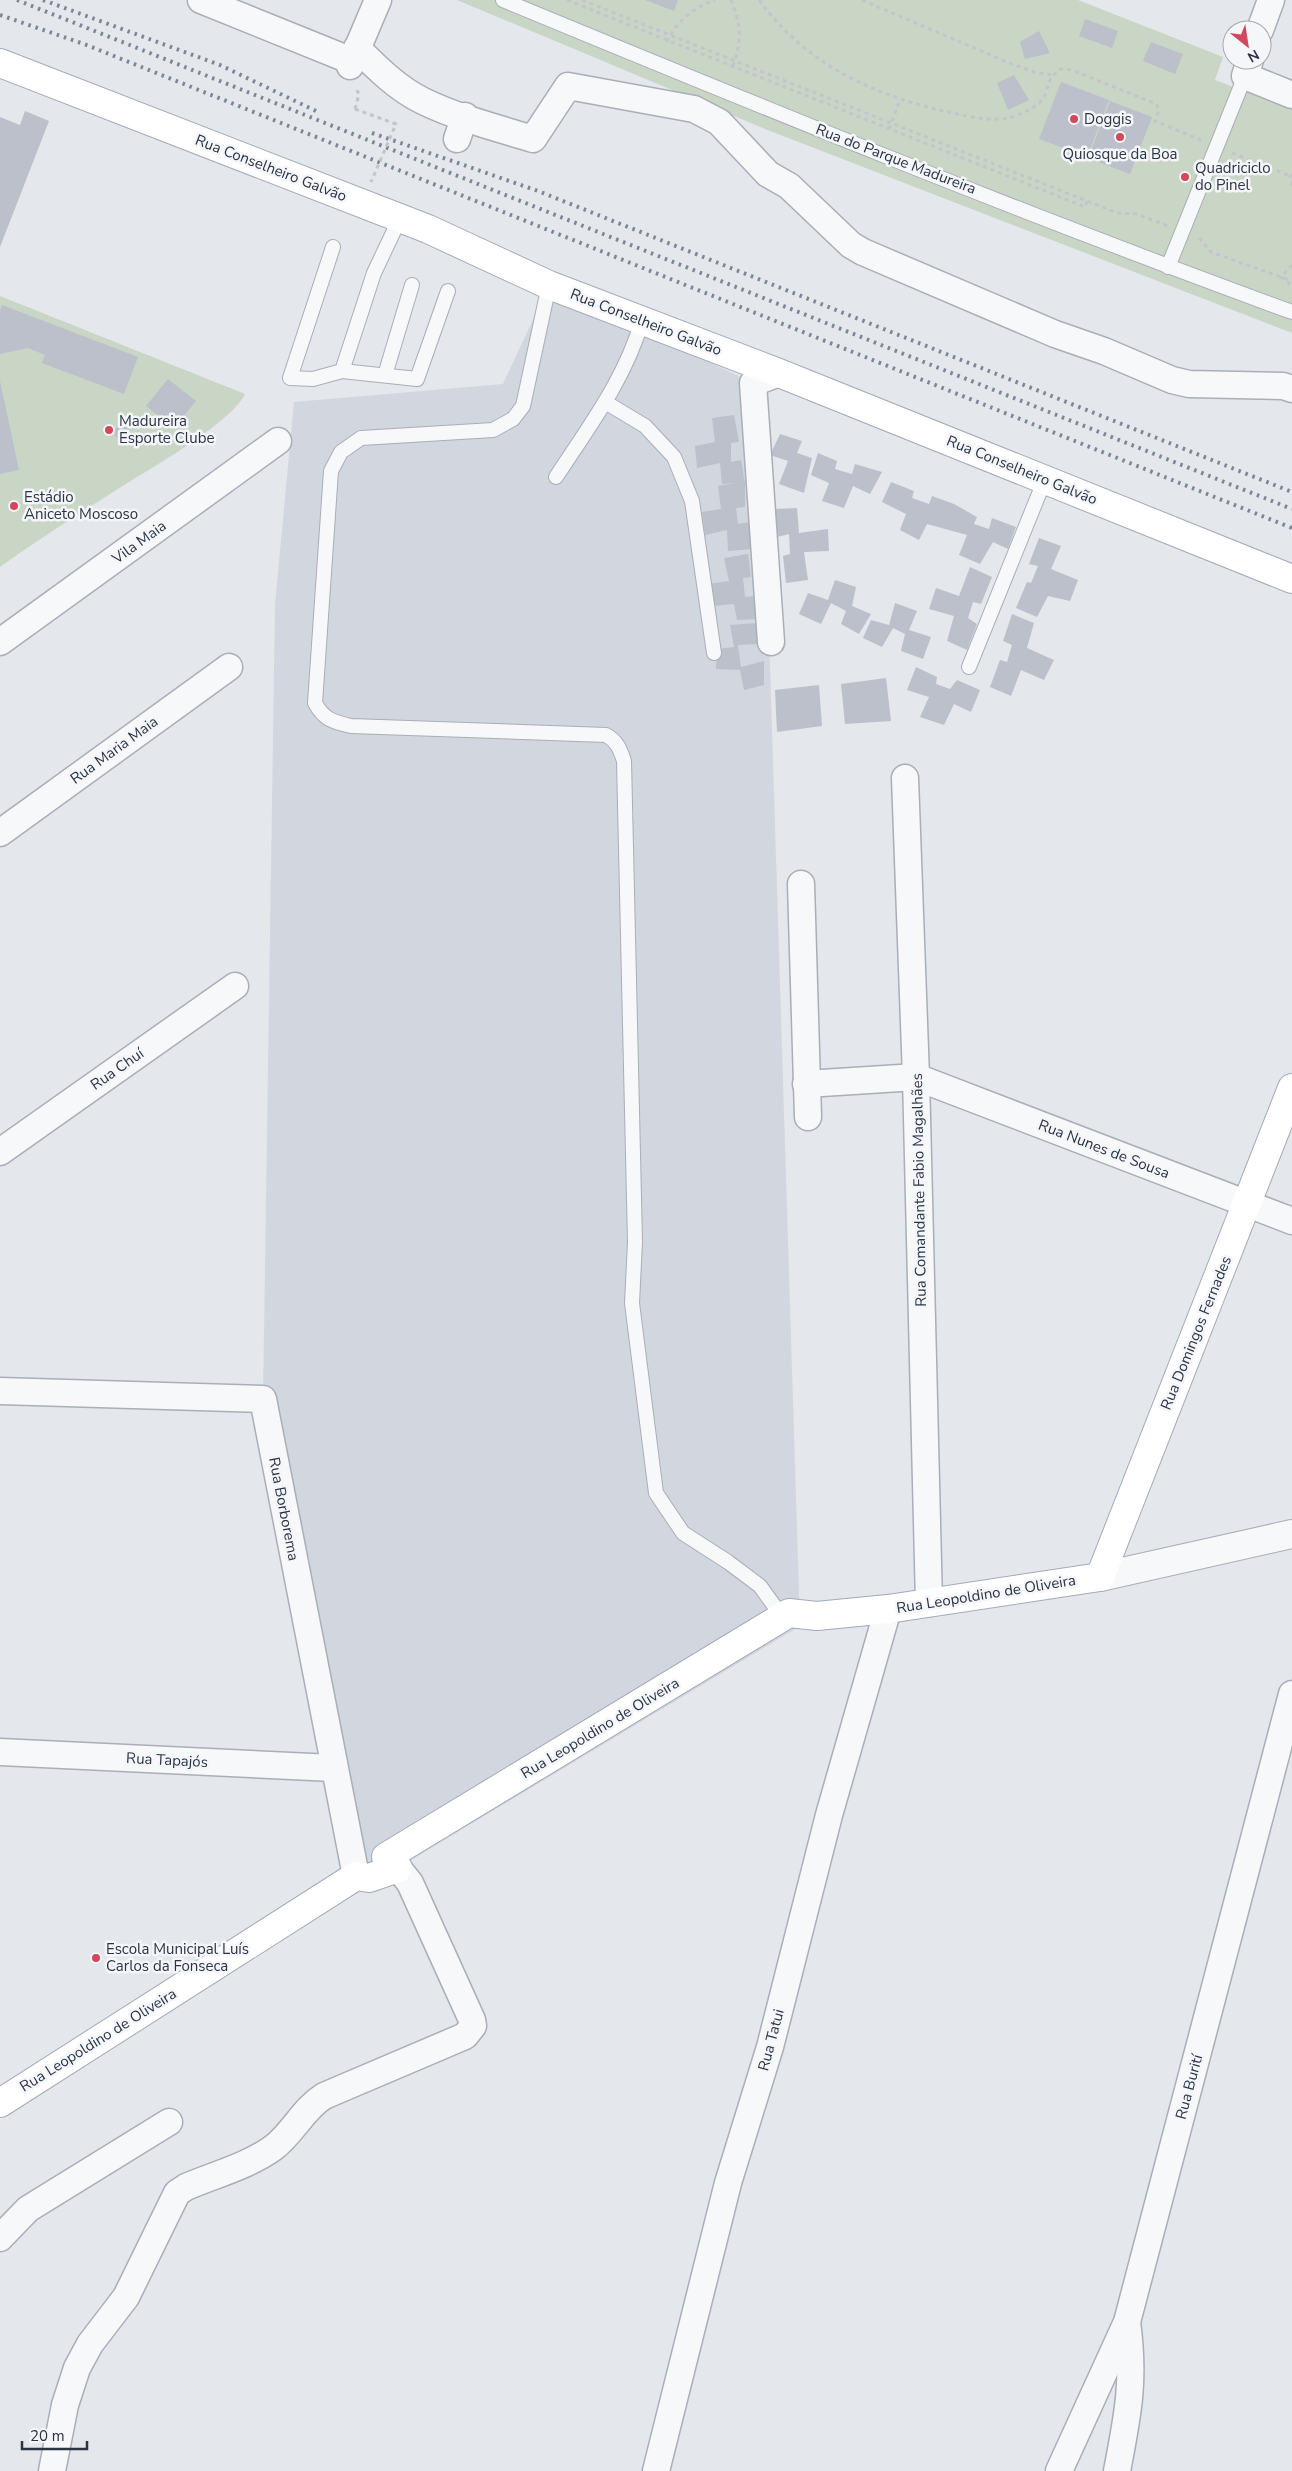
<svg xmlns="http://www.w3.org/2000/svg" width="1292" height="2471" viewBox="0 0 1292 2471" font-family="'Nunito Sans',sans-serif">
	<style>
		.built { fill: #d2d6de }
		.green { fill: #c9d6c5 }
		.building { fill: #bbc0ca }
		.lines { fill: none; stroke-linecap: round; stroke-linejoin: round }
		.service-casing { stroke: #a9aeb7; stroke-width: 16 }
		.minor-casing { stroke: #a9aeb7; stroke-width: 29 }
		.tertiary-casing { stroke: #a9aeb7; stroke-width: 30 }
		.primary-casing { stroke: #a3abb8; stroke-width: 30 }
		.path { stroke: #c2c5cb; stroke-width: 3; stroke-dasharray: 4 4; stroke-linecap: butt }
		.service { stroke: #f7f8fa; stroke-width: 14 }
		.minor { stroke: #f7f8fa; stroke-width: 26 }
		.tertiary { stroke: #f7f8fa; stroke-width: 28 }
		.primary { stroke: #fff; stroke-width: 28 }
		.rail { stroke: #7d8696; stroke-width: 4; stroke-dasharray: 2.5 5; stroke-linecap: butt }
		.path-bridge { stroke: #c2c5cb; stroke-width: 3; stroke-dasharray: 4 4; stroke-linecap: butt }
		.poi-dot { fill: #d1495b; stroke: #f4f6f9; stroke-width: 2 }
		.labels { text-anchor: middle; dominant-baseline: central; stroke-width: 5; stroke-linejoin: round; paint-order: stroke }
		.poi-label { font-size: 15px; fill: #2b3445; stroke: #f4f6f9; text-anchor: start }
		.street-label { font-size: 15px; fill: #2b3445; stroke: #f4f6f9 }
	</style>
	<rect width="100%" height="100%" fill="#e4e7ec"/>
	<path class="built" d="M549 285 753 383 768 601 800 1626 398 1868 356 1876 263 1399 275 605 294 402 503 384Z"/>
	<g class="green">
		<path d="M457 0H1078L1223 57 1215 80 1292 109V333L765 129Z"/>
		<path d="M0 296 245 394C232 422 150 469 121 487 80 513 39 539 0 567Z"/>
	</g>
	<g class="building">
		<path d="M645 0H678L674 11Z"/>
		<path d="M1085 19 1118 31 1112 48 1079 36Z"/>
		<path d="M1039 31 1050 53 1025 59 1020 42Z"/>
		<path d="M1151 42 1183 54 1175 74 1143 61Z"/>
		<path d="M1014 75 1029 100 1008 110 997 83Z"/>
		<path d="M1061 82 1109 100 1087 157 1039 139Z"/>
		<path d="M1110 101 1152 117 1130 174 1088 158Z"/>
		<path d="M25 111 49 121 0 247V117L20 125Z"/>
		<path d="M2 305 138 357 124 394 42 363 45 355 28 348 0 354V311Z"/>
		<path d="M168 379 196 401 174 428 146 406Z"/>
		<path d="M0 381 19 470 0 474Z"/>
		<path d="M734 415 739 442 731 443V462L741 460 745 483V507L736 508 738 524 749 522 752 549 728 551 727 530 705 535 702 512 721 509 718 486 735 483 722 484 720 463 697 468 695 446 715 442 712 418Z"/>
		<path d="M122 424 129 427V436L122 441 115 436V429Z"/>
		<path d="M780 434 802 441 797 453 812 458 804 493 779 484 788 461 770 455Z"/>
		<path d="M818 453 837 461 835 469 852 474 855 464 882 472 870 494 853 486 844 508 822 501 829 483 811 475Z"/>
		<path d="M891 482 914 491 912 498 929 504 932 496 954 504 977 517 974 524 989 529 992 518 1016 527 1008 549 993 542 980 564 959 555 967 535 927 524 919 540 900 530 906 514 882 502Z"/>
		<path d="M797 508 799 533 828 529 829 551 804 552 808 580 786 583 783 556 790 554 789 534 777 537 775 509Z"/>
		<path d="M1039 538 1061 546 1051 569 1078 580 1070 601 1048 596 1037 617 1016 608 1027 582 1031 583 1038 566 1029 564Z"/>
		<path d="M748 554 751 577 743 578 745 597 755 596 758 619 737 620 734 604 712 606 708 584 729 581 724 558Z"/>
		<path d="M970 567 992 577 981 604 973 602 968 618 977 624 967 650 947 641 954 616 929 609 936 588 959 596Z"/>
		<path d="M835 580 856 587 852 606 871 614 859 634 841 624 846 611 831 603 821 624 799 614 808 593 828 600Z"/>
		<path d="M895 603 917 611 909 630 931 637 923 659 901 651 905 634 893 628 882 647 863 638 871 620 889 625Z"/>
		<path d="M1012 614 1034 623 1027 648 1054 660 1044 680 1021 670 1011 696 990 687 1000 660 1007 662 1012 645 1003 641Z"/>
		<path d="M756 623 758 644 738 645 741 667 764 661V685L744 690 740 670 716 669 717 649 734 647 730 625Z"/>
		<path d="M916 667 937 677 936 684 950 689 957 680 980 690 971 712 954 704 944 725 920 717 929 697 907 690Z"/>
		<path d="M886 678 891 721 845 724 841 684Z"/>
		<path d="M819 685 822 726 777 732 775 690Z"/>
	</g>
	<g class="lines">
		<defs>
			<g id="service">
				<path d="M503 0C764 108 1026 215 1292 312"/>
				<path d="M333 247 290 378 313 379 342 371 374 273 400 218"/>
				<path d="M1168 267 1245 76"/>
				<path d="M549 285 523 406 513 419 493 430 361 438 341 452 331 471 315 703C324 720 334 722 351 726L606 735C617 741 620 749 624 761L635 1242 632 1303 656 1493 683 1533 728 1562 760 1586 775 1607 789 1613"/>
				<path d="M342 371 417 379 448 291"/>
				<path d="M385 375 412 285"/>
				<path d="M605 402 645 426 674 457 692 501 714 653"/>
				<path d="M556 477C588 428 626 378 642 320"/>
				<path d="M969 667 1045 479"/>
			</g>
			<g id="minor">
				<path d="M201 0 352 61"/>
				<path d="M1260 30 1271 0"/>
				<path d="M357 48C377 68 398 89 423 101 458 118 497 128 533 139L568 86 694 109 719 122 768 174 789 186 851 245 863 252 1055 334 1104 351 1172 380 1189 384 1283 386 1292 389"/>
				<path d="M1250 60 1245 76 1292 95"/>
				<path d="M350 66 378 0"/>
				<path d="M457 139 465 116"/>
				<path d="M0 642 278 441"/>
				<path d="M771 642 753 383 779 373"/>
				<path d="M905 778 916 1077 929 1603"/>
				<path d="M0 833 229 667"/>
				<path d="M801 884 808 1117"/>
				<path d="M806 1084 916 1077 1292 1221"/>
				<path d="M0 1152 235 986"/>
				<path d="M0 1391 263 1399 356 1876"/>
				<path d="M0 1752 333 1768"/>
				<path d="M0 2238 28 2209 169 2122"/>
				<path d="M52 2471 65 2405 77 2368 90 2344 126 2297 177 2193 186 2187C214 2175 248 2166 273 2148 293 2133 303 2109 324 2096L465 2036 473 2026 472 2020 410 1883 398 1868"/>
				<path d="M656 2471 728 2183 770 2047 829 1815 888 1609"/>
				<path d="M1059 2471 1127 2322 1292 1694"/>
				<path d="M1117 2471C1128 2414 1135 2380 1127 2322"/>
			</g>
			<path id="tertiary" d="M1100 1577 1292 1534"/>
			<g id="primary">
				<path d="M0 63 428 229 549 285 779 373 1292 579"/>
				<path d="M0 2103 356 1876 369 1878 398 1868 386 1857 789 1613 817 1616 888 1609 1100 1577 1292 1088"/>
			</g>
		</defs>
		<use href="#service" class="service-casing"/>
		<use href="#minor" class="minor-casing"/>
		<use href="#tertiary" class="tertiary-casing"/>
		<use href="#primary" class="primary-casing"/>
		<g class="path">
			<path d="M567 0 1085 207 1087 201"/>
			<path d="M582 0 1087 201 1118 213 1137 214 1168 226"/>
			<path d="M731 0C741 24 742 41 733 66"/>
			<path d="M759 0C806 64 872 95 948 112 966 116 990 122 1008 118 1018 116 1036 108 1042 100 1051 87 1044 81 1061 69L1072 70 1156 104 1159 110 1155 121 1201 140"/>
			<path d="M862 0 1007 62 1034 72 1052 75"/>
			<path d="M667 42C675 22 696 6 715 0"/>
			<path d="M355 109 359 94 356 89"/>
			<path d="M889 129 900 100"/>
			<path d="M1232 153 1290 176"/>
			<path d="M1292 175 1290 176 1292 187"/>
			<path d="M1199 238 1211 252 1292 281"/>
			<path d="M1292 265 1281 277 1292 286"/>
		</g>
		<use href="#service" class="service"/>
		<use href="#minor" class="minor"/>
		<use href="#tertiary" class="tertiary"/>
		<use href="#primary" class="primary"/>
		<g class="rail">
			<path d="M17 0 1292 509"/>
			<path d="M43 0 220 65 316 111"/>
			<path d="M0 15 84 44 1292 528"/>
			<path d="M372 133 538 191 1292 492"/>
		</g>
		<path class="path-bridge" d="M355 109 396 124 371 182"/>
	</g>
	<g class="poi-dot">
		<circle cx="1074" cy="119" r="5"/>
		<circle cx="1120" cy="137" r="5"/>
		<circle cx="1185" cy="177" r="5"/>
		<circle cx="109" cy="430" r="5"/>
		<circle cx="14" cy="506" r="5"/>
		<circle cx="96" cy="1958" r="5"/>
	</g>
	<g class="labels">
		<g class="poi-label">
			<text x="1084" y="119">Doggis</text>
			<text x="1120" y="154" text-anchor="middle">Quiosque da Boa</text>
			<text x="1195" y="168">Quadriciclo<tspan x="1195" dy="17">do Pinel</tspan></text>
			<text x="119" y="421">Madureira<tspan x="119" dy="17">Esporte Clube</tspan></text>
			<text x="24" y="497">Estádio<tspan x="24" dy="17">Aniceto Moscoso</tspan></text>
			<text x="106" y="1949">Escola Municipal Luís<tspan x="106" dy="17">Carlos da Fonseca</tspan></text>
		</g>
		<g class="street-label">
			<text transform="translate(896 159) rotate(21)">Rua do Parque Madureira</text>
			<text transform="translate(271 168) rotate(21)">Rua Conselheiro Galvão</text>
			<text transform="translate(646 322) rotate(21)">Rua Conselheiro Galvão</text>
			<text transform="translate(1022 470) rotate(22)">Rua Conselheiro Galvão</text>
			<text transform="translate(139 542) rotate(-36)">Vila Maia</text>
			<text transform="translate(114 750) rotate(-36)">Rua Maria Maia</text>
			<text transform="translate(117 1069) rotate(-35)">Rua Chuí</text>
			<text transform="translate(1104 1149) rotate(21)">Rua Nunes de Sousa</text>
			<text transform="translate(919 1190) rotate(-91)">Rua Comandante Fabio Magalhães</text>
			<text transform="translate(1196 1333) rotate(-68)">Rua Domingos Fernades</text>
			<text transform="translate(284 1509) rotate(79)">Rua Borborema</text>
			<text transform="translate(986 1594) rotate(-9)">Rua Leopoldino de Oliveira</text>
			<text transform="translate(600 1728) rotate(-31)">Rua Leopoldino de Oliveira</text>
			<text transform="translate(167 1760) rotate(3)">Rua Tapajós</text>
			<text transform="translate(98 2040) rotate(-32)">Rua Leopoldino de Oliveira</text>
			<text transform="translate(771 2040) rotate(-75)">Rua Tatui</text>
			<text transform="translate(1189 2087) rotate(-75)">Rua Burití</text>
		</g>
	</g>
	<g transform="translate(1247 45) rotate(150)"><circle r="24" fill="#f4f6f9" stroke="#a4a8b1"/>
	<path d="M0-4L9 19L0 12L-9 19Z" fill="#d1495b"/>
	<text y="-8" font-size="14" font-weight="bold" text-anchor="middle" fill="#2b3445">N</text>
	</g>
	<path d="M22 2441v8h65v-8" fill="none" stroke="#2b3445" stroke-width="2.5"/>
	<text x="30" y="2441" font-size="15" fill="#2b3445" stroke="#f4f6f9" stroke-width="4" paint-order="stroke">20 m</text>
</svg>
